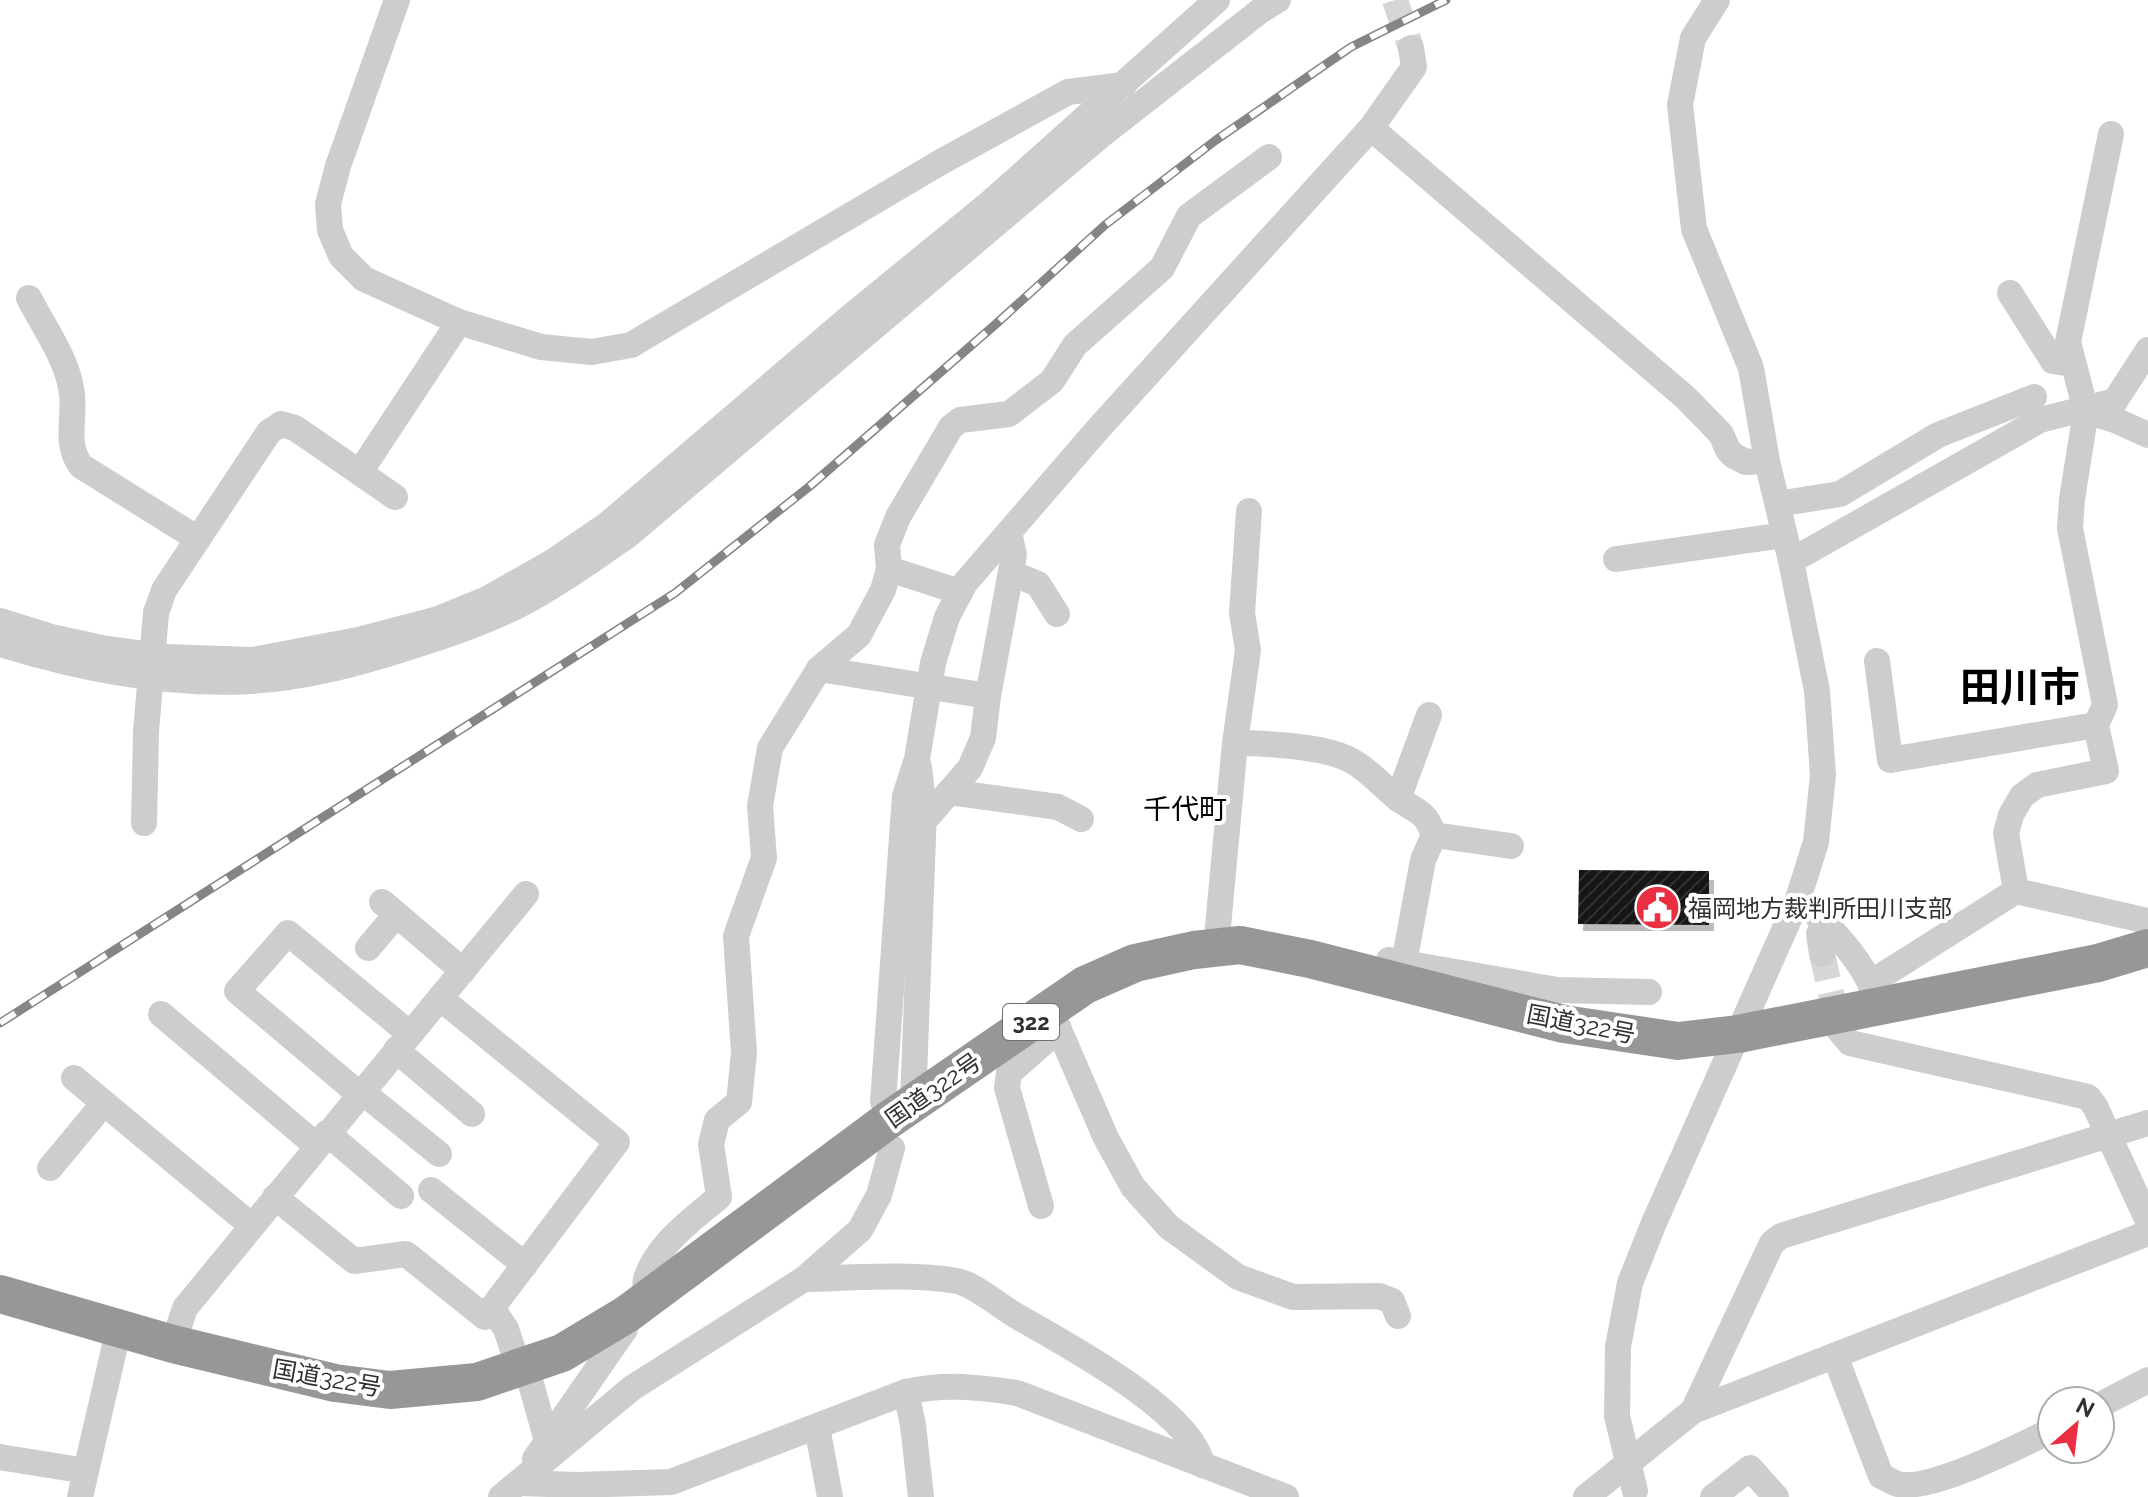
<svg xmlns="http://www.w3.org/2000/svg" width="2148" height="1497" viewBox="0 0 2148 1497" font-family="Raleway,'Noto Sans JP',sans-serif">
	<style>
		.building { fill: url(#building-hatch); filter: url(#shadow) }
		.lines { fill: none; stroke-linecap: round; stroke-linejoin: round }
		.minor-tunnel { stroke: #d6d6d6; stroke-width: 26; stroke-dasharray: 26 13; stroke-linecap: butt }
		.minor { stroke: #cdcdcd; stroke-width: 26 }
		.highway { stroke: #979797; stroke-width: 38 }
		.rail-casing { stroke: #858585; stroke-width: 9 }
		.rail { stroke: #fff; stroke-width: 6; stroke-dasharray: 18; stroke-linecap: butt }
		.minor-bridge { stroke: #cdcdcd; stroke-width: 26 }
		.labels { text-anchor: middle; dominant-baseline: central; stroke-width: 8; stroke-linejoin: round; paint-order: stroke }
		.shield { fill: #fff; stroke: #6e6e6e; stroke-width: 2 }
		.shield-label { font-size: 22px; font-weight: bold; fill: #303030 }
		.poi-label { font-size: 24px; fill: #303030; stroke: #fff; text-anchor: start }
		.street-label { font-size: 24px; fill: #303030; stroke: #fff }
		.quarter-label { font-size: 28px; fill: #000; stroke: #fff }
		.town-label { font-size: 40px; font-weight: bold; fill: #000; stroke: #fff }
	</style>
	<defs>
		<pattern id="building-hatch" width="6" height="6" patternUnits="userSpaceOnUse" patternTransform="scale(2)"><rect width="6" height="6" fill="#171717"/><path d="M-1 1l2-2M0 6l6-6M5 7l2-2" fill="none" stroke="#303030"/></pattern>
		<filter id="shadow"><feDropShadow dx="5" dy="9" stdDeviation="0" flood-color="#0004"/></filter>
	</defs>
	<rect width="100%" height="100%" fill="#fff"/>
	<path class="building" d="M1579 870 1709 871V925L1578 924Z"/>
	<g class="lines">
		<g class="minor-tunnel">
			<path d="M1395 0 1411 48"/>
			<path d="M1822 954 1839 1028"/>
		</g>
		<g class="minor">
			<path d="M397 0 338 166 328 204 330 230 341 256 364 279 459 322 541 347 592 352 631 345 941 162 1068 92 1124 85"/>
			<path d="M1371 128 1686 398 1721 434 1728 450 1734 456 1746 462 1767 461"/>
			<path d="M2010 293 2053 361 2072 364"/>
			<path d="M29 298C43 326 66 357 71 388 77 415 63 442 81 466L198 539"/>
			<path d="M2086 411 2115 420 2148 435"/>
			<path d="M360 472 459 322"/>
			<path d="M1778 504 1840 494 1938 435 2034 397"/>
			<path d="M1616 559 1784 535"/>
			<path d="M1791 561 2040 420 2115 401 2148 350"/>
			<path d="M889 569 887 545 898 517 951 427 960 420 1009 414 1052 381 1075 345 1162 268 1189 216 1269 157"/>
			<path d="M1011 573 1038 584 1057 614"/>
			<path d="M156 613 164 590 269 432 281 424 295 428 395 497"/>
			<path d="M0 621 51 637 102 648 166 657 252 660 358 640 438 619 487 599 554 561 608 524 855 313 991 202 1217 0"/>
			<path d="M0 644C81 669 166 686 251 681 304 678 356 664 406 648 446 636 487 622 525 602 561 583 593 559 627 536L1100 136 1260 11 1278 0"/>
			<path d="M1877 661 1890 760 2096 725"/>
			<path d="M819 669 988 696 983 738 970 768 924 821"/>
			<path d="M988 696 1014 555 1009 532"/>
			<path d="M1235 743C1264 743 1314 746 1341 756 1362 763 1379 783 1396 797 1416 813 1424 808 1434 835L1511 846"/>
			<path d="M949 792 1058 807 1081 819"/>
			<path d="M1398 799 1429 715"/>
			<path d="M144 823 146 732"/>
			<path d="M2016 891 2006 833 2011 815 2022 796 2037 785 2106 771 2096 725 2105 705 2070 528 2072 499 2086 411 2068 342 2111 134"/>
			<path d="M2016 891 2148 921"/>
			<path d="M1798 899C1827 922 1866 963 1876 999"/>
			<path d="M382 902 463 971"/>
			<path d="M368 948 396 915"/>
			<path d="M1216 948 1235 743 1248 650 1242 613 1249 511"/>
			<path d="M1822 954 1819 934 1824 923"/>
			<path d="M1389 960 1404 963 1423 860 1434 835"/>
			<path d="M1404 963 1557 990 1649 992"/>
			<path d="M1872 982 2016 891"/>
			<path d="M440 998 526 894"/>
			<path d="M1050 1009 1106 1138 1133 1187 1169 1227 1238 1277 1293 1297 1379 1296 1392 1301 1398 1316"/>
			<path d="M161 1014 317 1146"/>
			<path d="M1839 1030 1850 1043 2088 1097 2095 1106 2148 1221"/>
			<path d="M396 1050 472 1114"/>
			<path d="M74 1078 252 1226"/>
			<path d="M361 1091 439 1154"/>
			<path d="M359 1094 237 991 288 933 410 1034"/>
			<path d="M883 1102 905 796 917 759 933 663 947 617 965 583 1098 429 1371 128 1414 67 1411 48"/>
			<path d="M913 1103 924 811 919 767"/>
			<path d="M327 1133 401 1196"/>
			<path d="M50 1168 104 1103"/>
			<path d="M431 1190 525 1265"/>
			<path d="M275 1197 354 1261 406 1254 485 1317 492 1308"/>
			<path d="M1041 1206 1007 1088 1009 1073 1059 1029"/>
			<path d="M804 1279C851 1278 912 1273 957 1281 973 1284 1000 1306 1015 1315 1061 1342 1193 1411 1202 1465"/>
			<path d="M649 1298C647 1291 644 1285 646 1279 656 1245 694 1218 719 1197L711 1144 717 1120 739 1102 744 1053 736 936 764 858 760 806 770 748 819 669 859 635 883 590 889 569 960 592"/>
			<path d="M173 1344 185 1308 440 998 617 1142 492 1308 506 1329 519 1368"/>
			<path d="M1835 1356 1881 1476C1886 1478 1893 1483 1898 1484 1929 1492 2022 1445 2052 1430"/>
			<path d="M526 1366 547 1441"/>
			<path d="M906 1392 913 1425 921 1497"/>
			<path d="M2100 1405 2148 1380"/>
			<path d="M1693 1411 1772 1243 1781 1236 2148 1123"/>
			<path d="M1617 1416 1618 1347 1630 1283 1653 1225 1798 899 1816 842 1823 775 1817 691 1791 561 1767 461 1751 368 1694 229 1680 105 1693 38 1717 0"/>
			<path d="M817 1427 830 1497"/>
			<path d="M0 1457 86 1471"/>
			<path d="M535 1459 625 1329 627 1315"/>
			<path d="M520 1483 577 1485 671 1482 906 1392C944 1383 979 1387 1017 1393L1286 1497"/>
			<path d="M80 1497 119 1328"/>
			<path d="M501 1497 632 1388 804 1279 860 1230 879 1195 892 1148"/>
			<path d="M1586 1497 1693 1411 2148 1233"/>
			<path d="M1713 1497 1750 1468 1776 1497"/>
		</g>
		<path class="highway" d="M0 1294 173 1344 335 1383 390 1390 477 1382 562 1353 627 1314 887 1121 1085 985 1135 963 1194 950 1240 945 1310 959 1564 1024 1678 1041 1738 1034 2098 963 2148 948"/>
		<defs>
			<path id="rail" d="M0 1023 675 593 810 486 997 323 1105 225 1216 140 1351 47 1446 0"/>
		</defs>
		<use href="#rail" class="rail-casing"/>
		<use href="#rail" class="rail"/>
		<g class="minor-bridge">
			<path d="M146 732 156 613"/>
			<path d="M1617 1416 1635 1491"/>
		</g>
	</g>
	<defs>
		<symbol id="civic-disc" viewBox="-11 -11 22 22"><circle r="9.5" fill="#eb2f43" stroke="#fff"/><path d="M-.6-6.5H3V-4.5H.6V-3L4-1V1h2V6H-6V1h2V-1L-.6-3ZM-1.2 2.5V6h2.4V2.5Z" fill="#fff"/></symbol>
	</defs>
	<g fill-rule="evenodd">
		<use href="#civic-disc" x="1632" y="882" width="51" height="51"/>
	</g>
	<g class="labels">
		<rect class="shield" x="1003" y="1004" width="56" height="36" rx="6"/>
		<g class="shield-label">
			<text x="1031" y="1022">322</text>
		</g>
		<g class="poi-label">
			<text x="1688" y="908">福岡地方裁判所田川支部</text>
		</g>
		<g class="street-label">
			<text transform="translate(1581 1024) rotate(11)">国道322号</text>
			<text transform="translate(933 1090) rotate(-35)">国道322号</text>
			<text transform="translate(327 1378) rotate(10)">国道322号</text>
		</g>
		<g class="quarter-label">
			<text x="1185" y="809">千代町</text>
		</g>
		<g class="town-label">
			<text x="2020" y="686">田川市</text>
		</g>
	</g>
	<g transform="translate(2076 1425) rotate(28)"><circle r="38" fill="#ffffff" stroke="#acacac" stroke-width="2"/>
	<path d="M0-6L14 30L0 20L-14 30Z" fill="#eb2f43"/>
	<text y="-12" font-size="22" font-weight="bold" text-anchor="middle" fill="#303030">N</text>
	</g>
</svg>
